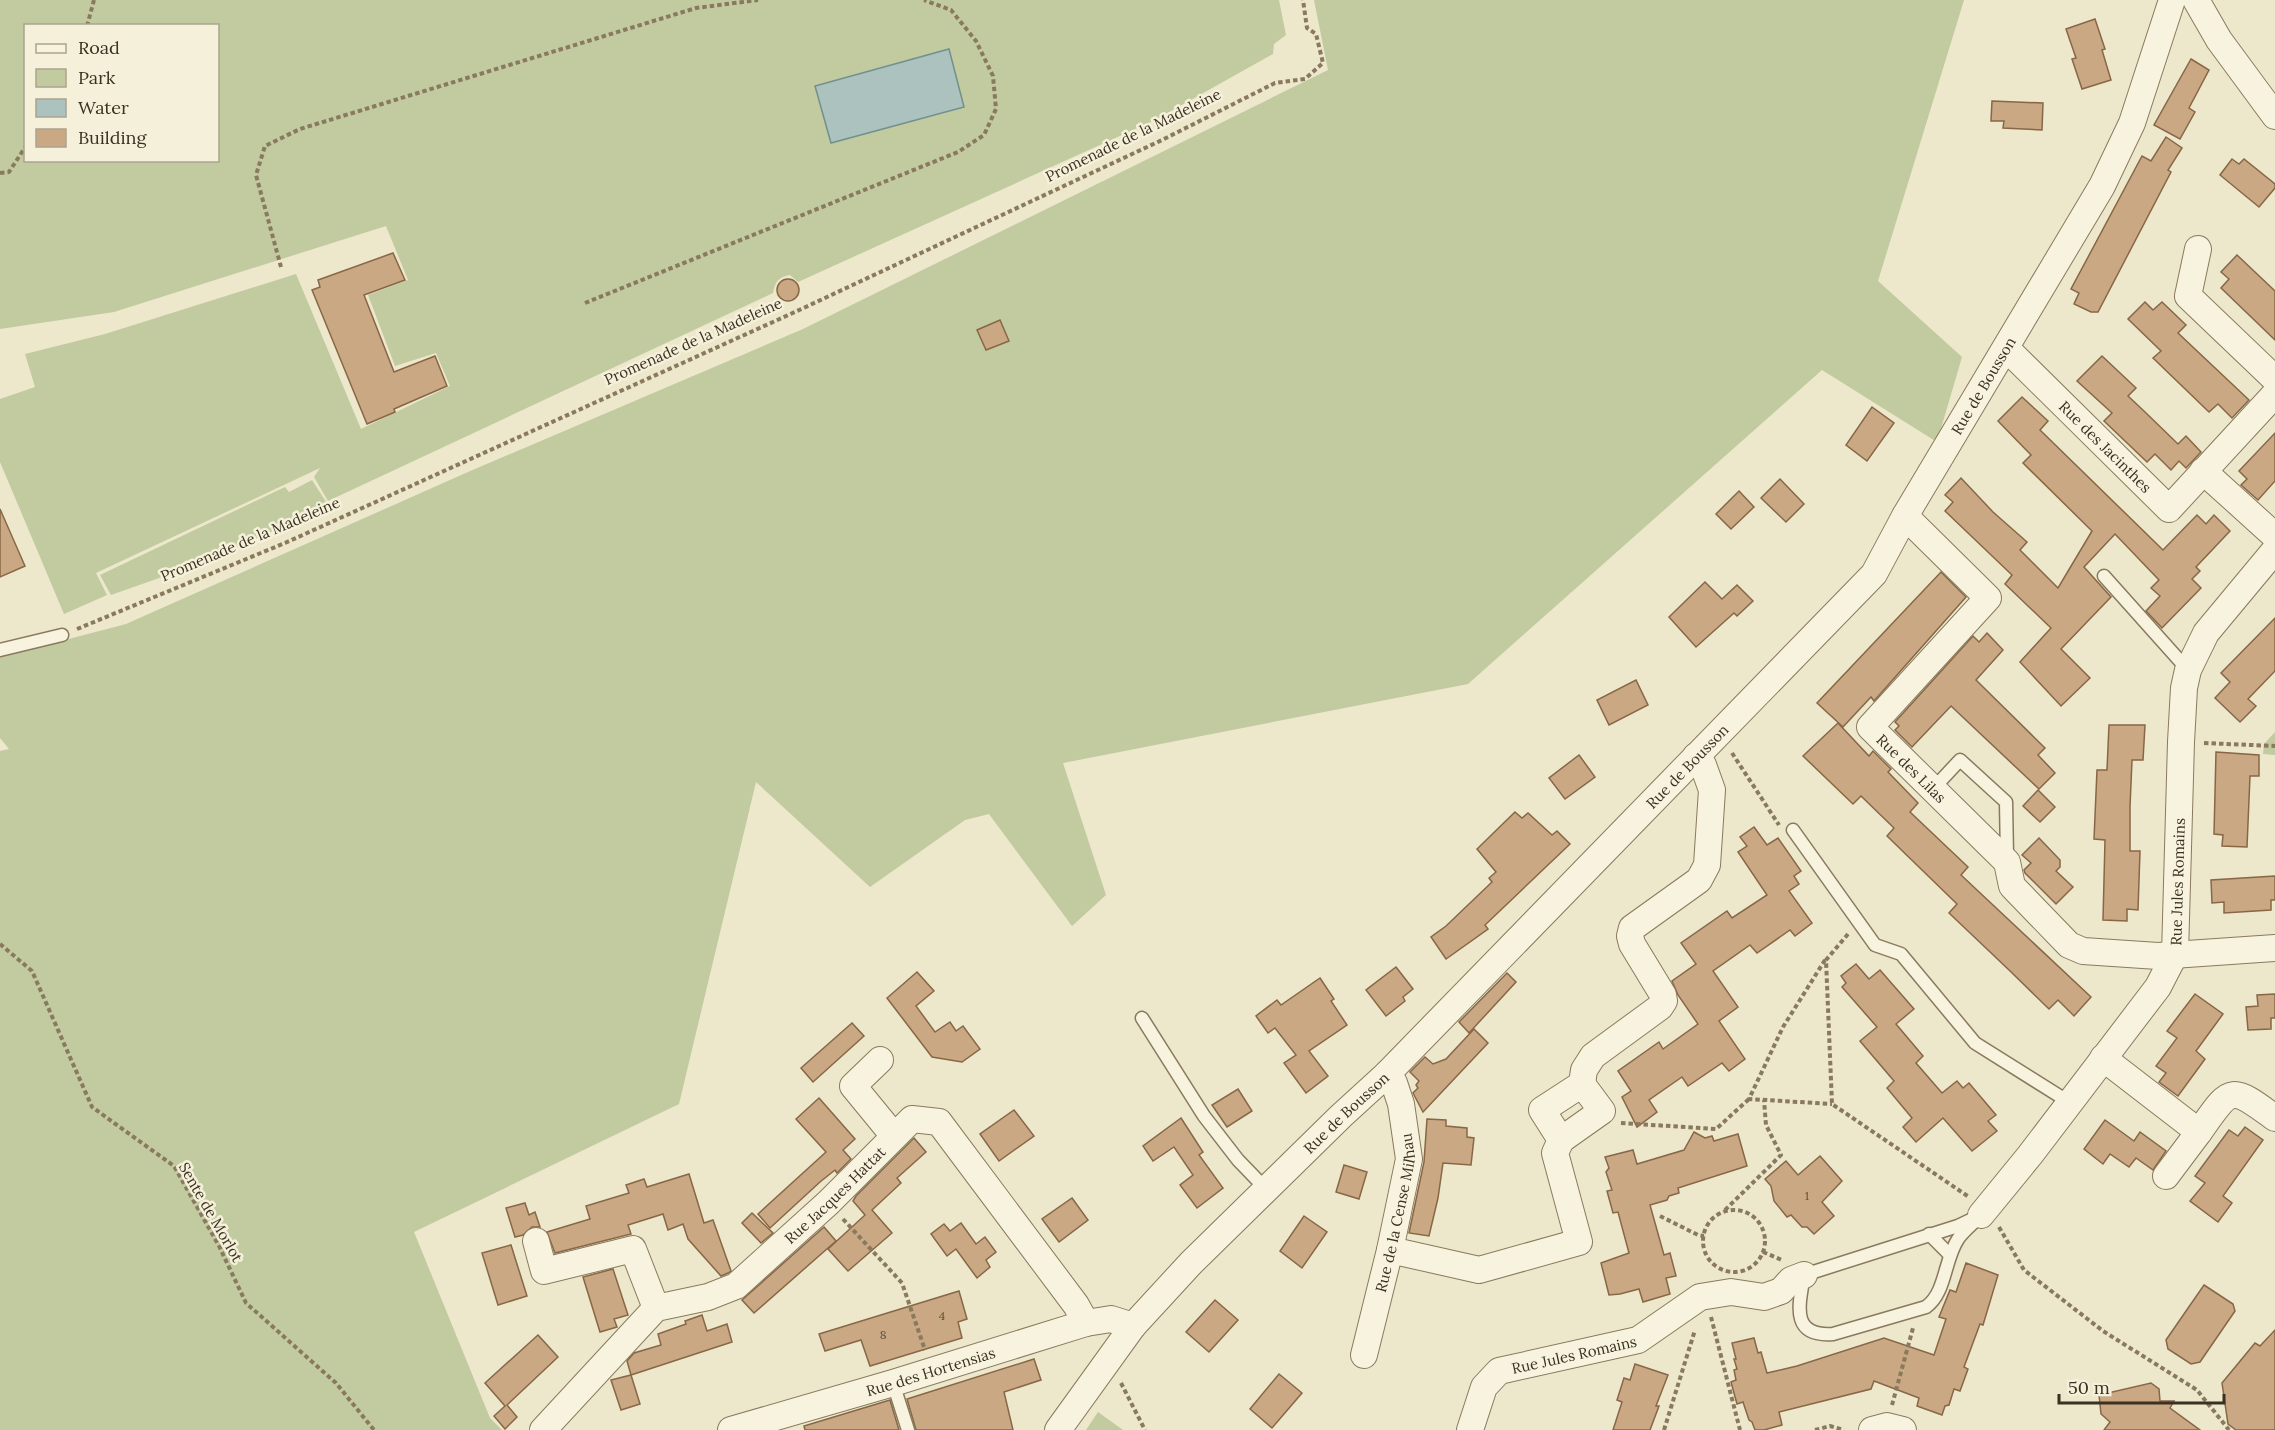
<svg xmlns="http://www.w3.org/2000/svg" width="2275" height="1430" viewBox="0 0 2275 1430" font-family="Lora,serif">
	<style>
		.green { fill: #c1cb9f; fill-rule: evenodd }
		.water { fill: #abc2be; stroke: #72908c; stroke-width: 1.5 }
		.building { fill: #c9a883; stroke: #876746; stroke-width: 1.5 }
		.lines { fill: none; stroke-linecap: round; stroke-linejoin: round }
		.lane-casing { stroke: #897a5f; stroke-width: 15 }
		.street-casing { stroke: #897a5f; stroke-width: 28 }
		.path { stroke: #897a5f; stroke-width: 4; stroke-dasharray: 4.5 3; stroke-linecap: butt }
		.lane { stroke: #f8f3de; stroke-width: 12 }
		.street { stroke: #f8f3de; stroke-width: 26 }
		.labels { text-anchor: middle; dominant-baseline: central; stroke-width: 5; stroke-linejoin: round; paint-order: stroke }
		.number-label { font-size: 12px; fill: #5e4f3a }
		.street-label { font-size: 15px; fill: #3b3122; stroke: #f5f0da }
	</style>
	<rect width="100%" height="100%" fill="#ede7cb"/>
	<g class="green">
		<path d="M0 0H1279L1286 35 1274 44 1273 54 1155 120 798 282 790 275C779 277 775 281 773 293L328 501 314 477 320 468 96 573 107 595 64 614 0 462V399L35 387 25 354 105 334 296 274 361 429 450 386 436 353 395 366 368 295 408 280 386 226 114 312 0 329ZM26 26H218V160H26ZM949 50 964 107 815 86Z"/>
		<path d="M1314 0H1964L1878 281 1962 357 1937 442 1822 370 1468 684 1063 763 1106 895 1072 926 989 814 965 820 870 887 756 782 679 1104 414 1232 490 1418 502 1430H0V751L9 749 0 738V657L126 624 468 472 803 329 1328 70Z"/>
		<path d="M312 480 328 505 213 559 111 595 100 575 285 487 289 492Z"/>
		<path d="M2275 732V755L2263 754 2264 744Z"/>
		<path d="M1098 1412 1123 1430H1086Z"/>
	</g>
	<path class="water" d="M949 49 964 107 831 143 815 86Z"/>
	<g class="building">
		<path d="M2095 19 2105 49 2102 50 2111 80 2082 89 2072 59 2076 58 2066 29Z"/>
		<path d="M2191 59 2209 70 2189 108 2195 112 2180 139 2154 125Z"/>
		<path d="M1992 101 2043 103 2042 130 2003 128 2004 121H1991Z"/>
		<path d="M2166 137 2182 148 2168 170 2171 172 2098 312H2091L2074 304 2079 293 2071 289 2142 156 2151 161Z"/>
		<path d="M2232 159 2239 164 2244 159 2275 184V188L2259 207 2220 175Z"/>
		<path d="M393 253 405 280 364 295 394 372 435 356 447 386 394 409 395 412 367 424 312 290 320 287 318 280Z"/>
		<path d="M2237 255 2275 291V340L2221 288 2229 279 2221 272Z"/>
		<circle cx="788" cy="290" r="11"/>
		<path d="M2145 302 2153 310 2162 302 2186 325 2178 333 2249 400 2232 418 2218 404 2209 412 2153 358 2161 351 2128 319Z"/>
		<path d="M1000 320 1009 341 986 350 977 330Z"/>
		<path d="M2102 356 2136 388 2128 396 2145 412 2178 444 2186 436 2201 452 2186 468 2179 461 2171 470 2155 454 2147 462 2104 421 2112 413 2077 381Z"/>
		<path d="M2022 397 2048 421 2040 430 2163 550 2197 515 2206 524 2214 515 2230 531 2196 567 2200 571 2192 579 2201 588 2162 628 2146 611 2160 596 2151 588 2159 580 2115 534 2084 567 2111 597 2061 649 2090 678 2061 706 2020 662 2051 628 2005 584 2012 575 1945 511 1953 502 1945 495 1961 478 1993 512 2027 542 2020 550 2058 588 2092 531 2023 463 2031 455 1998 421Z"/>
		<path d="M1872 407 1894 423 1867 461 1846 445Z"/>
		<path d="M2275 433V481L2258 500 2241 485 2247 479 2239 471Z"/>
		<path d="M1780 479 1804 504 1786 522 1761 498Z"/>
		<path d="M1739 491 1754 507 1731 529 1716 514Z"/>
		<path d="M0 509 25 566 0 577Z"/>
		<path d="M1941 572 1966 597 1874 701 1871 697 1843 727 1817 703Z"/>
		<path d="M1705 582 1722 599 1737 585 1753 601 1737 616 1734 613 1696 647 1669 617Z"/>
		<path d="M2275 618V671L2248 699 2256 706 2240 722 2215 698 2230 682 2221 673Z"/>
		<path d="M1987 633 2003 650 1976 680 2045 748 2038 755 2055 773 2039 789 1951 706 1912 747 1895 730 1899 726 1895 722 1973 636 1979 642Z"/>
		<path d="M1636 680 1648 705 1609 725 1597 700Z"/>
		<path d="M1838 723 1869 756 1873 751 1891 769 1888 772 1918 803 1910 812 1968 867 1961 875 2091 997 2074 1016 2058 1000 2049 1009 2009 970 1949 913 1957 904 1887 836 1894 828 1861 796 1853 804 1803 756Z"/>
		<path d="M2109 725H2145L2143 760H2132L2130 807V851H2140L2138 910 2127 909V921L2103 920 2105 840 2094 839 2097 770H2107Z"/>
		<path d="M2216 752 2259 755V776H2250L2247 847 2222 846 2223 835 2214 834Z"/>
		<path d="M1579 755 1595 777 1565 799 1549 778Z"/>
		<path d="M2038 790 2055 807 2040 822 2023 806Z"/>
		<path d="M1515 812 1522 818 1528 813 1552 835 1557 831 1570 844 1485 925 1488 929 1446 959 1431 937 1446 926 1492 882 1489 878 1496 872 1477 849Z"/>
		<path d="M1754 827 1767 845 1778 838 1801 871 1794 876 1799 884 1789 891 1812 923 1795 936 1790 930 1757 953 1750 945 1713 971 1738 1007 1719 1021 1745 1059 1729 1071 1722 1063 1688 1086 1682 1077 1649 1100 1657 1112 1637 1127 1622 1097 1631 1091 1618 1071 1659 1042 1663 1049 1698 1024 1678 995 1672 981 1696 964 1681 943 1727 911 1732 918 1767 895 1738 852 1747 846 1740 837Z"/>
		<path d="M2039 838 2060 860V867L2056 871 2073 887 2056 904 2025 873 2024 870 2031 863 2022 855Z"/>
		<path d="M2275 876V900H2271V910L2224 913V902L2212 903 2211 880Z"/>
		<path d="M1856 964 1869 979 1880 970 1914 1009 1896 1024 1923 1056 1916 1063 1942 1093 1957 1081 1963 1088 1969 1083 1996 1115 1988 1121 1997 1131 1972 1151 1943 1118 1916 1142 1903 1127 1912 1118 1887 1088 1894 1081 1860 1041 1877 1027 1842 987 1846 983 1841 976Z"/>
		<path d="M1396 967 1413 989 1403 997 1405 1001 1386 1016 1366 990Z"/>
		<path d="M917 972 934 991 916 1006 935 1032 950 1022 956 1031 963 1026 980 1049 962 1062 932 1057 887 998Z"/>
		<path d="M1507 973 1516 982 1469 1033 1459 1022Z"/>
		<path d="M1320 978 1334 999 1331 1001 1347 1025 1309 1051 1328 1076 1306 1093 1284 1063 1296 1055 1275 1028 1268 1033 1256 1016 1277 1000 1281 1005Z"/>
		<path d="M2195 994 2223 1014 2196 1051 2205 1059 2178 1096 2159 1082 2166 1073 2156 1066 2177 1038 2167 1031Z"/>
		<path d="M2275 994V1018H2271V1029L2248 1030 2246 1007 2258 1006 2257 995Z"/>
		<path d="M852 1023 864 1036 813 1082 801 1068Z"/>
		<path d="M1474 1029 1488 1043 1423 1112 1413 1093 1418 1088 1416 1085 1419 1081 1410 1072 1425 1057 1433 1064 1446 1059Z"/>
		<path d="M1238 1089 1252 1111 1227 1127 1212 1105Z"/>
		<path d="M819 1098 855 1139 843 1150 851 1159 837 1173 835 1170 820 1182 770 1228 758 1214 826 1152 796 1119Z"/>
		<path d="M1014 1110 1034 1136 999 1161 980 1134Z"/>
		<path d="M1181 1118 1203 1152 1199 1155 1223 1188 1197 1208 1180 1185 1193 1175 1174 1147 1153 1161 1143 1146Z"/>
		<path d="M1427 1119 1446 1120V1126L1467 1128V1137L1474 1138 1471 1165 1443 1163 1438 1198 1429 1236 1409 1233 1424 1162Z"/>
		<path d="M2105 1120 2134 1141 2140 1132 2166 1151 2153 1170 2136 1158 2129 1167 2110 1154 2103 1164 2084 1149Z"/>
		<path d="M2245 1127 2263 1140 2223 1196 2232 1203 2218 1222 2190 1201 2205 1183 2195 1176 2229 1130 2238 1136Z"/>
		<path d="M1694 1132 1705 1138 1712 1136 1714 1141 1738 1134 1747 1166 1678 1188 1679 1193 1669 1196 1667 1200 1650 1205 1664 1255 1670 1253 1676 1276 1666 1278 1670 1294 1643 1302 1639 1289 1620 1294 1609 1295 1601 1263 1629 1253 1618 1212 1613 1213 1607 1191 1612 1190 1606 1172 1609 1168 1605 1157 1633 1150 1637 1164 1684 1150Z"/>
		<path d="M914 1138 926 1152 897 1178 901 1183 872 1210 892 1233 848 1271 828 1249 865 1215 853 1201 856 1196Z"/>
		<path d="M1820 1156 1842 1181 1822 1202 1834 1216 1814 1234 1807 1227H1802L1791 1215 1787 1217 1774 1201 1771 1186 1765 1179 1786 1161 1798 1175Z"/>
		<path d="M1344 1165 1367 1172 1359 1199 1336 1192Z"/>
		<path d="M689 1174 704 1223 713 1220 731 1271 728 1273 721 1276 688 1239 683 1224 668 1230 663 1214 628 1225 631 1234 555 1253 547 1232 590 1219 586 1206 629 1193 626 1185 644 1179 647 1187Z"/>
		<path d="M1072 1198 1088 1220 1059 1242 1042 1219Z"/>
		<path d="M525 1203 529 1215 535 1212 540 1227H532L523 1235 515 1237 506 1208Z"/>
		<path d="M752 1213 773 1233 761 1243 742 1223Z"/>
		<path d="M1304 1216 1327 1232 1302 1268 1280 1251Z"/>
		<path d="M961 1223 976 1244 985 1237 996 1252 986 1260 990 1267 977 1278 956 1249 947 1256 931 1234 944 1224 950 1231Z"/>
		<path d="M824 1227 836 1241 754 1313 742 1300Z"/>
		<path d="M511 1245 527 1296 498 1305 482 1253Z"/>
		<path d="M1966 1263 1998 1275 1983 1325 1980 1324 1964 1367 1968 1369 1960 1391 1954 1389 1949 1405 1945 1406 1942 1415 1917 1406 1919 1398 1874 1381 1871 1389 1779 1412 1782 1425 1764 1430H1755L1752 1422 1749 1420 1743 1402 1737 1404 1731 1382 1736 1380 1734 1370 1737 1369 1734 1359H1736L1732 1343 1754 1338 1758 1353 1761 1352 1767 1373 1797 1366 1884 1338 1934 1355 1946 1319 1939 1317 1950 1290 1956 1292Z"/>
		<path d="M613 1269 628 1315 614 1319 617 1327 600 1332 583 1277Z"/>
		<path d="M2204 1285 2233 1304 2235 1311 2200 1362 2191 1364 2168 1349 2166 1340Z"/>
		<path d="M959 1291 967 1319 958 1322 962 1338 870 1366 861 1340 825 1351 819 1334Z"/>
		<path d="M1215 1300 1238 1320 1209 1352 1186 1332Z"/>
		<path d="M702 1315 707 1331 727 1324 732 1342 631 1375 627 1361 634 1353 661 1345 658 1334 686 1324 685 1321Z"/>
		<path d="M2275 1330V1430H2236L2228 1424 2222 1383 2255 1343 2260 1346Z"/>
		<path d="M538 1335 558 1357 507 1405 517 1417 505 1429 494 1416 505 1406 485 1383Z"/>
		<path d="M1034 1359 1041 1380 1004 1392 1013 1430H916L907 1399Z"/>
		<path d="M1635 1364 1668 1375 1656 1406H1659L1650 1430H1613L1622 1402 1617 1400 1624 1378 1630 1380Z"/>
		<path d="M1279 1374 1302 1393 1272 1428 1250 1409Z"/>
		<path d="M631 1375 640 1404 621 1410 611 1380Z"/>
		<path d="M2151 1383 2159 1389 2160 1401H2174L2170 1408 2200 1430H2104L2110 1422 2101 1414 2099 1395Z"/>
		<path d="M890 1400 899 1430H805L804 1426Z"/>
	</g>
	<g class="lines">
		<defs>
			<g id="lane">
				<path d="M2104 576 2188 670"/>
				<path d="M0 650 62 635"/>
				<path d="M1933 789 1960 760 2006 802 2007 857"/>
				<path d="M1793 830 1875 945 1901 954 1975 1043 2069 1102"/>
				<path d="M1142 1018 1204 1116 1238 1160 1266 1189"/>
				<path d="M1981 1215C1974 1223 1964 1230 1958 1239 1944 1260 1946 1293 1926 1307L1833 1334C1790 1337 1799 1305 1804 1275L1958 1226Z"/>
				<path d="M1929 1234 1950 1255"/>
				<path d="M893 1383 908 1430"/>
			</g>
			<g id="street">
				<path d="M2196 0 2219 40 2275 116"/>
				<path d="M2198 249 2188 296 2275 379"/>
				<path id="s1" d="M2006 348 2169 509 2275 394"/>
				<path d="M2203 471 2275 536"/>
				<path id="s2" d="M1905 516 1988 598 1870 727 2007 862 2012 886 2069 945 2083 951 2158 956 2275 948"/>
				<path d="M2103 1058 2199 1132C2231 1087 2229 1084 2275 1118"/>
				<path d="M880 1060 853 1086 894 1136"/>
				<path d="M1561 1140 1602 1111 1582 1084"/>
				<path d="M2166 1176 2199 1132"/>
				<path id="s3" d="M1981 1215 2030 1155 2158 987 2175 954 2181 742 2184 688 2188 670 2206 633 2275 550"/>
				<path d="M536 1241 544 1271 633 1249 656 1308"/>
				<path d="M1390 1250 1479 1270 1579 1242 1555 1153 1561 1140 1542 1110 1582 1084 1584 1070 1593 1056 1660 1007 1664 1001 1663 995 1632 944 1630 936 1632 928 1699 880 1707 865 1712 790 1703 765 1696 756"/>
				<path id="s4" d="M1364 1355 1390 1250 1409 1159 1401 1104 1394 1083 1387 1074"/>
				<path id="s5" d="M543 1430 656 1308 708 1297 736 1286 828 1203 912 1119 939 1122 1076 1305 1086 1323"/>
				<path id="s6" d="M731 1430 893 1383 1086 1323 1111 1319 1133 1326"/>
				<path id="s7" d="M1058 1430 1133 1326 1191 1263 1341 1116 1387 1074 1874 574 1905 516 2102 186 2132 123 2172 0"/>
				<path id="s8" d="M1470 1430 1484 1387 1499 1371 1638 1340 1700 1297 1731 1292 1764 1297 1781 1291 1791 1280 1804 1275"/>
				<path d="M1872 1430 1887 1426 1903 1430"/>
			</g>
		</defs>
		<use href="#lane" class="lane-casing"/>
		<use href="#street" class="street-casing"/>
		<g class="path">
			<path d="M87 26 94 0"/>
			<path d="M0 173 9 172 26 146"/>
			<path d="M281 267 256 175 265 146 300 129 696 8 758 0"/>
			<path d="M585 303 958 152 984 135 996 109 993 76 976 41 951 10 924 0"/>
			<path d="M77 629 285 543 795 312 1162 140 1275 83 1305 79 1323 63 1316 34 1307 28 1303 0"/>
			<path d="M2204 743 2275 746"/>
			<path d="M1732 753 1779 825"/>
			<path d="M1848 934 1826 960 1832 1104 1969 1197"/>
			<path d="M0 944 32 971 92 1107 174 1166 219 1246 246 1303 336 1383 374 1430"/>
			<path d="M1825 960 1783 1027 1749 1099 1832 1104"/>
			<path d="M1621 1123 1716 1129 1749 1099"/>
			<path d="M1725 1210 1781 1155 1766 1125 1764 1100"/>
			<circle cx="1734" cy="1241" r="31"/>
			<path d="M1660 1216 1698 1235 1704 1236"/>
			<path d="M843 1219 902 1283 925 1350"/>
			<path d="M1999 1227 2024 1270 2103 1331 2197 1390 2229 1430"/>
			<path d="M1763 1252 1782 1260"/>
			<path d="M1711 1317 1740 1430"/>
			<path d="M1121 1383 1145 1430"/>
			<path d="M1892 1405 1913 1328"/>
			<path d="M1664 1430 1695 1330"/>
			<path d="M1815 1430 1830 1426 1844 1430"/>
		</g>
		<use href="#lane" class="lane"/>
		<use href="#street" class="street"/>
	</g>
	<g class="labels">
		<g class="number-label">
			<text x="1807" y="1195">1</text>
			<text x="942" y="1315">4</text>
			<text x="883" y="1334">8</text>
		</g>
		<g class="street-label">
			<text transform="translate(1133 135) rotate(-26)">Promenade de la Madeleine</text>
			<text transform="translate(693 341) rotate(-24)">Promenade de la Madeleine</text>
			<text stroke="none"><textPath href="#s7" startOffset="1402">Rue de Bousson</textPath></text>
			<text stroke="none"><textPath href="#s1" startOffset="140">Rue des Jacinthes</textPath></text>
			<text transform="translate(250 539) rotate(-23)">Promenade de la Madeleine</text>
			<text stroke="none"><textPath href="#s7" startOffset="916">Rue de Bousson</textPath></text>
			<text stroke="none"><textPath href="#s2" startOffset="350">Rue des Lilas</textPath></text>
			<text stroke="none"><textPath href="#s3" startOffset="398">Rue Jules Romains</textPath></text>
			<text stroke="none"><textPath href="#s7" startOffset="430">Rue de Bousson</textPath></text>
			<text stroke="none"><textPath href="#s5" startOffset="384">Rue Jacques Hattat</textPath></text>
			<text transform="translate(211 1212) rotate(60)">Sente de Morlot</text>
			<text stroke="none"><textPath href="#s4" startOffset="146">Rue de la Cense Milhau</textPath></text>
			<text stroke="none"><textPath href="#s8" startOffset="144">Rue Jules Romains</textPath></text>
			<text stroke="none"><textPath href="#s6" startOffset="208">Rue des Hortensias</textPath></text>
		</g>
	</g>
	<rect x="24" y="24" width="195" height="138" fill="#f5f0da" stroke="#aba490" stroke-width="1.5"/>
	<rect x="36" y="44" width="30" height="9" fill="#f8f3de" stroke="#aba490" stroke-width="1.5"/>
	<text x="78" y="54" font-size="18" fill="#3b3122">Road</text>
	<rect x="36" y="69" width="30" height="18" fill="#c1cb9f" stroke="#aba490" stroke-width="1.5"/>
	<text x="78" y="84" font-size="18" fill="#3b3122">Park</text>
	<rect x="36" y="99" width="30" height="18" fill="#abc2be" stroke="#aba490" stroke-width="1.5"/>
	<text x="78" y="114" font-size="18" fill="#3b3122">Water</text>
	<rect x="36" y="129" width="30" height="18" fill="#c9a883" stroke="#aba490" stroke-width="1.5"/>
	<text x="78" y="144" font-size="18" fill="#3b3122">Building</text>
	<path d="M2059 1394v9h165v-9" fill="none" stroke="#3b3122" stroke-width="3"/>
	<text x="2068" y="1394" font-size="18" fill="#3b3122" stroke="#f5f0da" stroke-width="4.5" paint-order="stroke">50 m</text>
</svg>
